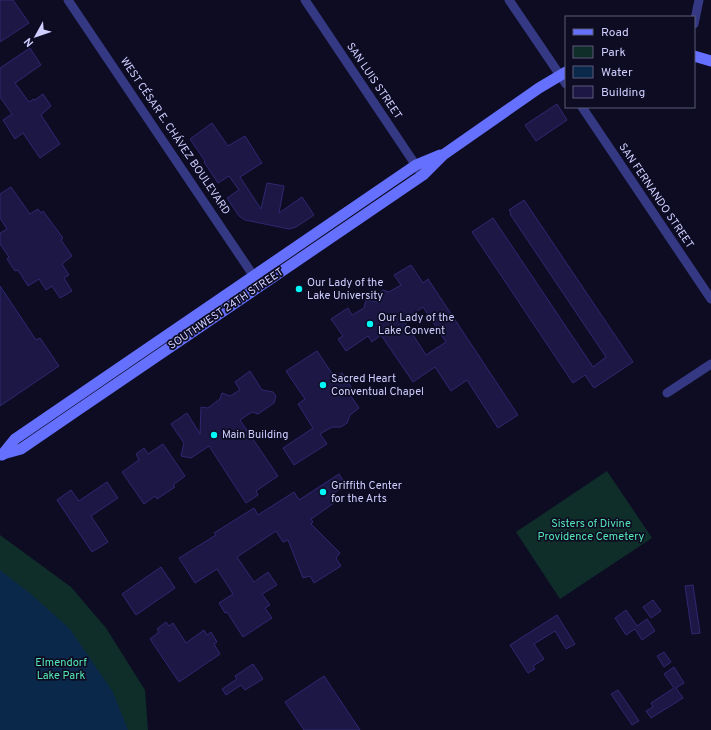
<svg xmlns="http://www.w3.org/2000/svg" width="711" height="730" viewBox="0 0 711 730" font-family="Overpass,sans-serif">
	<style>
		.green { fill: #0f2d29 }
		.water { fill: #0a2849 }
		.building { fill: #1c1745; stroke: #2f2872; fill-rule: evenodd }
		.lines { fill: none; stroke-linecap: round; stroke-linejoin: round }
		.minor { stroke: #353984; stroke-width: 9 }
		.secondary { stroke: #6570ff; stroke-width: 11 }
		.poi-dot { fill: #00f8f9; stroke: #0e0c23; stroke-width: 1.5 }
		.labels { text-anchor: middle; dominant-baseline: central; stroke-width: 3.5; stroke-linejoin: round; paint-order: stroke }
		.street-label { font-size: 11px; fill: #cfceff; stroke: #0e0c23 }
		.poi-label { font-size: 11px; fill: #cfceff; stroke: #0e0c23; text-anchor: start }
		.park-label { font-size: 11px; fill: #53e6b3; stroke: #0e0c23 }
	</style>
	<rect width="100%" height="100%" fill="#0e0c23"/>
	<g class="green">
		<path d="M607 471 652 538 560 599 516 532Z"/>
		<path d="M0 535 71 587 106 628 145 690 148 730H0Z"/>
	</g>
	<path class="water" d="M0 570 32 595 70 629 113 692 128 730H0Z"/>
	<g class="building">
		<path d="M0 0H13L29 23 0 42Z"/>
		<path d="M30 48 41 65 15 83 29 102 34 99 35 100 43 94 51 106 41 115 60 144 40 158 23 133 15 139 3 120 12 114 0 97V68Z"/>
		<path d="M557 104 567 120 536 141 525 125Z"/>
		<path d="M212 123 228 146 245 136 262 163 240 177 261 209 267 183 284 186 279 213 302 197 314 215 296 227 289 229 245 220 239 216 227 198 239 190 229 176 218 183 204 162 205 161 190 139Z"/>
		<path d="M11 187 30 214 38 209 41 213 43 211 63 238 61 240 72 256 62 264 69 275 64 278 72 291 60 298 52 286 46 290 39 279 28 286 18 270 15 271 7 259 9 257 0 244V233L7 229 0 218V194Z"/>
		<path d="M524 200 633 362 594 388 585 375 573 383 472 232 493 218 593 367 606 357 510 214 511 213 509 210Z"/>
		<path d="M411 265 423 283 428 279 518 415 498 428 467 380 451 391 435 367 413 382 381 335 372 342 368 336 346 351 338 339 343 336 331 319 348 308 352 315 364 308 366 300 378 302 379 293 383 290 389 292 401 285 394 275ZM423 307 446 342 426 355 404 321Z"/>
		<path d="M0 286 36 340 40 338 59 366 0 406Z"/>
		<path d="M317 351 335 378 342 373 355 393 350 395 359 408 350 415 347 423 341 427H332L320 434 327 444 294 465 283 448 313 428 298 404 305 399 286 371Z"/>
		<path d="M250 371 262 390 273 392 276 396 274 403 258 414 252 412 240 420 278 476 256 491 258 495 246 503 209 446 191 458 181 456 184 443 171 424 187 413 200 434 201 407 208 408 220 399 222 393 230 396 240 390 235 382Z"/>
		<path d="M163 444 185 476 173 485 175 487 157 499 155 496 144 504 122 472 139 460 136 454 144 448 148 454Z"/>
		<path d="M339 474 346 485 329 496 334 503 311 519 313 522 311 524 340 553 336 558 341 566 314 583 310 576 303 578 288 540 283 542 276 531 237 557 254 582 268 572 277 585 262 594 270 605 265 608 272 618 243 637 227 612 225 613 219 603 233 594 217 569 195 583 179 558 216 535 214 533 254 508 258 515 294 492 299 500Z"/>
		<path d="M107 482 118 498 91 516 108 542 92 552 57 500 71 490 79 501Z"/>
		<path d="M161 567 175 588 136 615 122 594Z"/>
		<path d="M693 585 700 633 692 634 685 586Z"/>
		<path d="M653 600 661 611 651 618 643 607Z"/>
		<path d="M626 610 637 626 647 619 655 631 642 640 635 629 626 635 615 618Z"/>
		<path d="M557 615 575 644 566 649 555 631 534 644 544 659 533 666 535 669 528 673 510 645Z"/>
		<path d="M166 622 169 626 173 623 186 643 204 630 207 635 211 632 217 642 214 644 220 654 179 682 150 639 159 632 157 629Z"/>
		<path d="M664 652 671 662 664 667 657 656Z"/>
		<path d="M253 664 263 679 245 690 241 685 226 695 222 689 237 679 235 676Z"/>
		<path d="M674 667 684 683 676 688 683 698 651 718 646 711 653 707 651 703 674 688 664 674Z"/>
		<path d="M324 676 360 730H304L285 702Z"/>
		<path d="M618 690 639 721 632 725 611 694Z"/>
	</g>
	<g class="lines">
		<g class="minor">
			<path d="M68 0 257 281"/>
			<path d="M305 0 419 170"/>
			<path d="M509 0 566 84"/>
			<path d="M694 24 699 0"/>
			<path d="M582 107 711 299"/>
			<path d="M667 393 711 364"/>
		</g>
		<g class="secondary">
			<path d="M694 56 711 61"/>
			<path d="M3 454 21 449 75 412 423 175 443 155 539 88 566 72"/>
			<path d="M2 455 15 439 416 165 440 155"/>
		</g>
	</g>
	<g class="poi-dot">
		<circle cx="299" cy="289" r="4"/>
		<circle cx="370" cy="324" r="4"/>
		<circle cx="323" cy="385" r="4"/>
		<circle cx="214" cy="435" r="4"/>
		<circle cx="323" cy="492" r="4"/>
	</g>
	<g class="labels">
		<g class="street-label">
			<text transform="translate(374 81) rotate(56)">SAN LUIS STREET</text>
			<text transform="translate(175 136) rotate(56)">WEST CÉSAR E. CHÁVEZ BOULEVARD</text>
			<text transform="translate(656 196) rotate(56)">SAN FERNANDO STREET</text>
			<text transform="translate(226 309) rotate(-34)">SOUTHWEST 24TH STREET</text>
		</g>
		<g class="poi-label">
			<text x="307" y="283">Our Lady of the<tspan x="307" dy="13">Lake University</tspan></text>
			<text x="378" y="318">Our Lady of the<tspan x="378" dy="13">Lake Convent</tspan></text>
			<text x="331" y="379">Sacred Heart<tspan x="331" dy="13">Conventual Chapel</tspan></text>
			<text x="222" y="435">Main Building</text>
			<text x="331" y="486">Griffith Center<tspan x="331" dy="13">for the Arts</tspan></text>
		</g>
		<g class="park-label">
			<text x="591" y="524">Sisters of Divine<tspan x="591" dy="13">Providence Cemetery</tspan></text>
			<text x="61" y="663">Elmendorf<tspan x="61" dy="13">Lake Park</tspan></text>
		</g>
	</g>
	<rect x="565" y="16" width="130" height="92" fill="#0e0c23" stroke="#5b5a7b"/>
	<rect x="573" y="29" width="20" height="6" fill="#6570ff" stroke="#5b5a7b"/>
	<text x="601" y="36" font-size="12" fill="#cfceff">Road</text>
	<rect x="573" y="46" width="20" height="12" fill="#0f2d29" stroke="#5b5a7b"/>
	<text x="601" y="56" font-size="12" fill="#cfceff">Park</text>
	<rect x="573" y="66" width="20" height="12" fill="#0a2849" stroke="#5b5a7b"/>
	<text x="601" y="76" font-size="12" fill="#cfceff">Water</text>
	<rect x="573" y="86" width="20" height="12" fill="#1c1745" stroke="#5b5a7b"/>
	<text x="601" y="96" font-size="12" fill="#cfceff">Building</text>
	<g transform="translate(36 36) rotate(230)" stroke="#0e0c23" stroke-width="3" paint-order="stroke">
	<path d="M0-3L7 15L0 10L-7 15Z" fill="#cfceff"/>
	<text y="-6" font-size="11" font-weight="bold" text-anchor="middle" fill="#cfceff">N</text>
	</g>
</svg>
